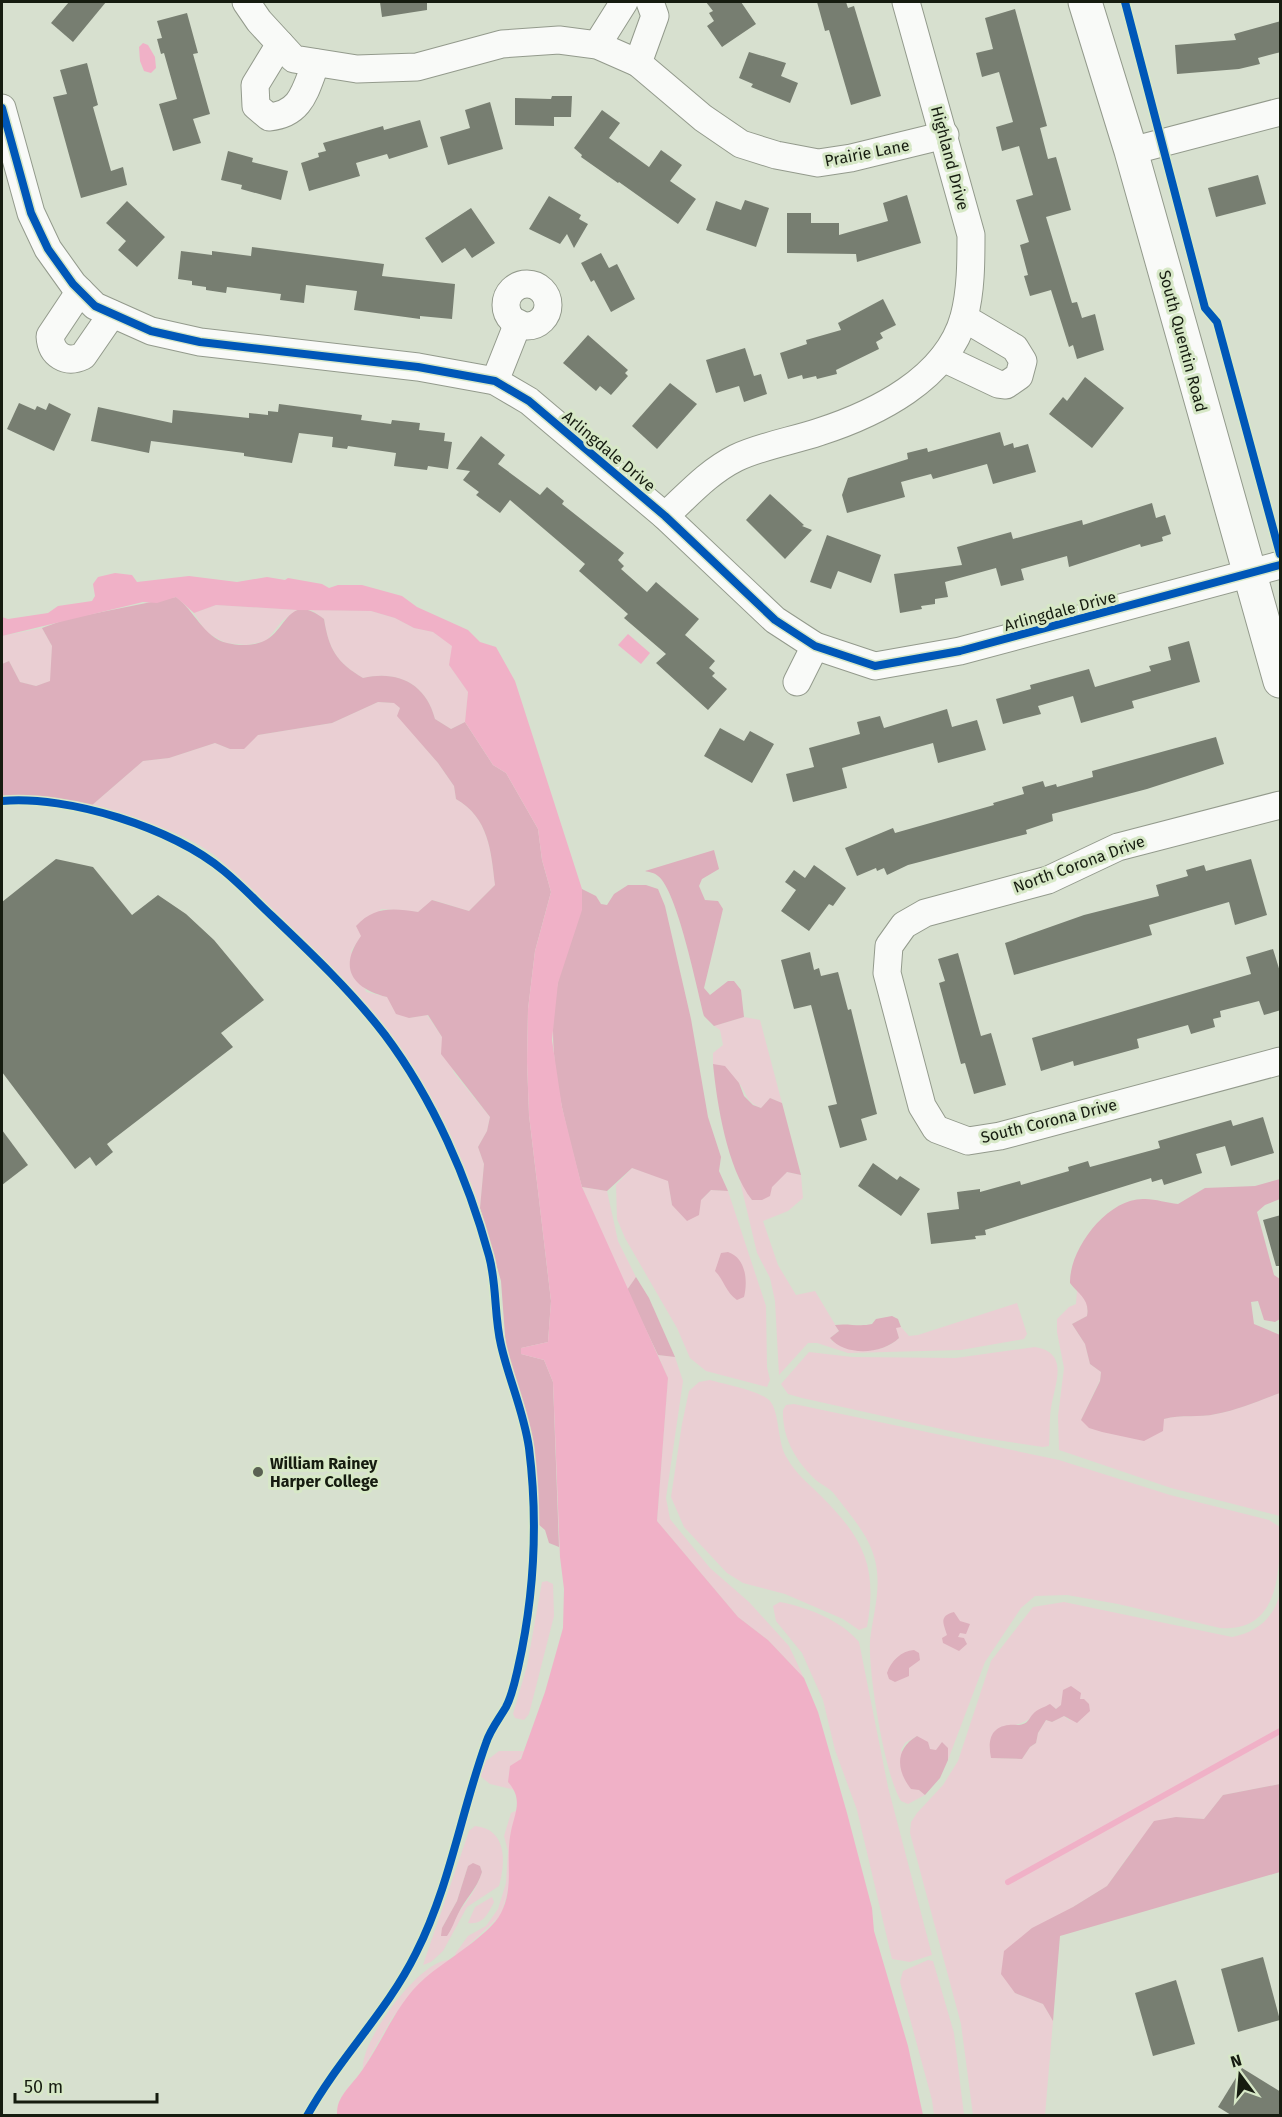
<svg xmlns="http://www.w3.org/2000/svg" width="1282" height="2117" viewBox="0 0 1282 2117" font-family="'Fira Sans',sans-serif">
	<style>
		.green { fill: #eacfd3; fill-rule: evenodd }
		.forest { fill: #ddafbc }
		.water { fill: #f0b1c7 }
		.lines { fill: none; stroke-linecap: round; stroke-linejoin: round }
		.stream { stroke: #f0b1c7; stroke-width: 6 }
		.building { fill: #777e71 }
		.minor-casing { stroke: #939a8c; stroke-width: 29 }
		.major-casing { stroke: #939a8c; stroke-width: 35 }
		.minor { stroke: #f9faf8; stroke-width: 27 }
		.major { stroke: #f9faf8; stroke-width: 33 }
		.cycleway-casing { stroke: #d7e8c7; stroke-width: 11 }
		.cycleway { stroke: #0057b8; stroke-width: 8 }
		.poi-dot { fill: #5a6153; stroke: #d7e8c7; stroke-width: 2 }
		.labels { text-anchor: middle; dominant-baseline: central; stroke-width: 6; stroke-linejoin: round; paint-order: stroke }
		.street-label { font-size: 16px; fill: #161c10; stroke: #d7e8c7 }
		.poi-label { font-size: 16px; font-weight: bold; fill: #161c10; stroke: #d7e8c7; text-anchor: start }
	</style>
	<rect width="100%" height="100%" fill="#d7e0cf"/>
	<g class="green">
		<path d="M216 605 297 610 282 621 266 641 247 645 226 643 206 632 194 613Z"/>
		<path d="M312 610 371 611 395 618 414 628 433 632 453 646 449 665 468 692 465 722 451 729 435 719C426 684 398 670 363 678 336 662 329 649 324 619Z"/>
		<path d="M42 628 52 646 51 681 36 686 20 682 9 661 2 664V636Z"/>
		<path d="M378 702 395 703 400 708 398 716 438 763 454 786 456 799C489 818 491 851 495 885L469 911 433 900 418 912 381 909 351 951 366 992 387 997 409 1018 427 1015 442 1037 454 1073 490 1117 487 1131 478 1147 484 1164 480 1208C455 1144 426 1077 382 1024 346 980 303 941 260 903 244 888 230 867 213 854 178 829 131 817 91 806L143 761 169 758 215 743 230 749 258 735 332 723Z"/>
		<path d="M744 1017 760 1020 782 1103 770 1098 761 1108C744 1101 748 1093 738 1082 732 1075 720 1070 713 1064V1053L723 1045 720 1030 714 1026Z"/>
		<path d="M632 1168 668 1180 672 1205 701 1200 711 1190 728 1191 766 1306 767 1367 770 1380 767 1387 706 1371 690 1358 677 1328 625 1238 617 1219 616 1185Z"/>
		<path d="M787 1172 801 1175 803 1198 788 1211 763 1221 778 1265 796 1295 815 1291 839 1331 831 1337 832 1341C854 1352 880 1356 899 1338L895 1327H901L909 1336 918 1335 1017 1303 1027 1334 1024 1339 961 1350 848 1353 817 1343H808L779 1375 775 1301 770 1278 757 1253 740 1181 752 1200Z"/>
		<path d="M582 1187 607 1191 618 1241 636 1277 627 1290Z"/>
		<path d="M1077 1291C1086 1298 1089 1304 1087 1316L1072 1324 1085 1344 1090 1364 1101 1372 1100 1380 1081 1420 1164 1419C1181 1414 1198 1418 1216 1414 1238 1410 1260 1400 1280 1393V1516L1171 1488 1059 1450 1058 1416 1064 1368 1057 1332V1319L1069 1307 1076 1304Z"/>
		<path d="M1035 1347C1070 1353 1055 1383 1051 1408 1049 1421 1050 1434 1049 1446L1043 1447 977 1437 802 1398 788 1394 781 1384 809 1352 852 1357 956 1358Z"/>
		<path d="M658 1355 675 1357 683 1381 666 1498 670 1519 710 1568 749 1602 789 1646 804 1678 768 1640 738 1617 657 1521 668 1378Z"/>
		<path d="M710 1380C724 1384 761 1391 770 1401 780 1413 777 1443 787 1458 795 1473 809 1484 821 1496 863 1538 878 1566 867 1627L859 1630 843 1619 785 1594 743 1583 727 1573 684 1527 671 1497 682 1424 689 1391 699 1382Z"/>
		<path d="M794 1404 1059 1460 1170 1495 1269 1520 1280 1527C1280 1572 1279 1633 1220 1628L1118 1604 1067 1595 1035 1596 1021 1608 985 1662 948 1760 946 1755 930 1749 917 1736 905 1743 901 1750 919 1790 925 1795 908 1804 901 1801C885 1776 868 1672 870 1641 873 1613 882 1589 875 1560 869 1535 850 1515 835 1495 831 1489 822 1485 817 1481 796 1462 782 1438 783 1410L786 1405Z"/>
		<path d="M542 1582 547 1581 553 1584 554 1616 529 1714 524 1720 515 1718 513 1714 527 1666Z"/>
		<path d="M1280 1592V1784L1223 1795 1204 1819 1176 1817 1134 1848 1107 1886 1073 1907 1015 1993 1043 2004 1053 2021 1045 2115H973L961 2024 910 1833 911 1822 917 1813 943 1785 958 1761 991 1661 1033 1607 1064 1602 1232 1637C1256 1633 1275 1618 1280 1592ZM1050 1705 1056 1709 1061 1705 1070 1721 1064 1716 1052 1722 1046 1720 1038 1733 1036 1743 1030 1747 1022 1759 991 1758 1008 1725C1027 1727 1034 1712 1050 1705Z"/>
		<path d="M780 1602C807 1607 842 1621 859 1642L888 1787 932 1955 910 1962 892 1959 857 1810 835 1750 823 1700 802 1653 776 1621 773 1606Z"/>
		<path d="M499 1751H524L508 1782 515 1790 490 1784 480 1776 486 1761Z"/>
		<path d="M517 1810 510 1837 511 1880 501 1915 457 1956 455 1954 468 1936 486 1926 498 1909 506 1883 508 1851 504 1836 511 1813Z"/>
		<path d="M475 1826C507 1829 506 1862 499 1886L467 1907 443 1951 431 1962 423 1965 469 1831ZM468 1866H480L482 1872C475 1894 460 1913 442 1928L457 1901Z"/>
		<path d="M492 1897 494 1902C488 1914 483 1925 468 1923L475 1907Z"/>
		<path d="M450 1960 424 1979 392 2018 363 2069C360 2041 421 1958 450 1960Z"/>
		<path d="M928 1960 933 1961 954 2033 964 2115H934L932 2100 900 1982 903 1971Z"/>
	</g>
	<g class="forest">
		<path d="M176 597C195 611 203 637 227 643 238 646 254 646 264 641 287 631 288 591 324 619 329 649 336 662 363 678 398 670 426 684 435 719L451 729 465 722 493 765 506 773 538 829 542 860 551 892 535 951 528 1009 527 1062 529 1115 551 1301 548 1342 521 1348V1354L544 1360 553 1382 559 1547 549 1543 545 1530 538 1524 529 1425 507 1362 501 1281 480 1208 484 1164 478 1147 487 1131 490 1117 441 1054 442 1037 428 1015 409 1018 396 1014 387 997C352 988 338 968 361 936L356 926C374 906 394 908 418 912L432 900 469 911 495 885C491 851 489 818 456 799L454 786 438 763 397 716 400 708 394 703 378 702 332 723 258 735 244 749H230L215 743 169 758 143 761 91 806 26 795 2 796V664L9 661 20 682 36 686 50 681 52 646 42 628 67 619Z"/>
		<path d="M714 850 719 869 702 879 699 886 705 900 718 901 723 909 704 988 710 995 728 981H734L741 990 744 1017 714 1026 704 1016C697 989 677 890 658 876 655 873 649 872 645 871Z"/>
		<path d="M628 885H646L658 889 665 906 691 1019 708 1117 721 1157 719 1171 728 1191 711 1190 701 1200 699 1215 687 1221 672 1205 668 1181 632 1168 607 1191 582 1187C565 1121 543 1051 558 982 565 950 582 923 582 889L596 896 601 904 607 905 614 894Z"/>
		<path d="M713 1064 725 1066 739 1083 744 1096 753 1105 761 1108 770 1098 782 1103 801 1175 787 1172 772 1187 770 1196 762 1200H752C727 1168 717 1104 713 1064Z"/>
		<path d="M1280 1179V1199L1265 1205 1257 1212 1274 1275 1280 1279V1319L1275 1322 1264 1320 1258 1301 1251 1302 1254 1324 1280 1335V1393C1260 1400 1238 1410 1216 1414 1199 1418 1181 1414 1164 1419L1163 1431 1144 1441 1102 1432 1089 1428 1081 1420 1100 1381 1101 1372 1090 1364 1085 1344 1072 1324 1087 1316C1090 1299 1079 1295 1070 1283 1069 1249 1108 1197 1145 1199 1156 1199 1167 1203 1178 1204L1205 1188 1255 1186Z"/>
		<path d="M728 1252C746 1258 748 1281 744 1297L737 1300C726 1293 724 1280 715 1271L721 1253Z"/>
		<path d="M636 1277 649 1298 675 1357 658 1355 627 1290Z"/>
		<path d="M892 1316 898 1319 901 1327 896 1328 899 1338C883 1354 846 1357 830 1338L839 1331 835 1325C848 1323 859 1327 872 1324L876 1319Z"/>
		<path d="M954 1612 960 1621 970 1624 966 1634 960 1633 958 1637 964 1638 967 1644 959 1651 943 1643 942 1638 947 1635C944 1624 938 1616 954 1612Z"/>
		<path d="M914 1650 919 1653 920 1660 909 1668V1676L895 1682 889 1679 887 1673C891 1661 901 1651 914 1650Z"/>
		<path d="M1071 1686 1081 1693 1080 1699H1084L1089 1704 1090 1711 1077 1723 1064 1716 1052 1722 1046 1720 1038 1733 1036 1743 1030 1747 1022 1759 991 1758C988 1743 989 1727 1009 1725 1014 1724 1018 1726 1023 1724 1029 1722 1029 1718 1033 1714 1037 1709 1045 1707 1050 1704L1056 1709 1061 1705 1063 1690Z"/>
		<path d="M917 1736 928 1742 930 1749 936 1750 942 1742 948 1748V1760L940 1778 925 1795 919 1790 911 1789C896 1770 895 1749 917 1736Z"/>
		<path d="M1280 1784V1872L1060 1936 1053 2021 1043 2004 1015 1993 1001 1974 1004 1951 1032 1928 1073 1907 1107 1886 1154 1821 1176 1817 1204 1819 1223 1795Z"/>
		<path d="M473 1863 480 1866 482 1872C477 1889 465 1899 458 1914 454 1922 452 1929 447 1936H441L442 1928 457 1901 468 1866Z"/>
	</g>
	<g class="water">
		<path d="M143 43 148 45 155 57 156 68 151 73 144 71 140 61 139 47Z"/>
		<path d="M115 573 132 575 137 582 189 576 237 582 267 577 285 580 288 578 322 584 329 588 338 585H362L402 596 417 607 468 630 480 642 496 647 515 681 582 889V910L558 983 552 1040 562 1107 582 1187 668 1378 657 1521 738 1617 768 1640 804 1678 818 1712 847 1813 872 1908 874 1931 908 2046 923 2115H337C337 2111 337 2107 339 2102 345 2089 355 2081 363 2069 384 2039 397 2002 425 1978 443 1962 490 1935 501 1913 514 1888 506 1863 510 1837 513 1815 525 1801 508 1782L510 1766 521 1759 545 1692 563 1628 564 1589 560 1557 553 1382 544 1360 521 1354V1348L548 1342 551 1301 529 1115 527 1062 528 1009 535 951 551 892 542 860 538 829 506 773 493 765 465 722 468 692 449 665 452 646 433 632 414 628 395 618 371 611 297 610 216 605 194 613 176 597 157 603 143 602 2 636V617L8 619 48 613 58 606 92 601 95 596 93 584 98 577Z"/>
		<path d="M628 634 650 653 641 664 618 645Z"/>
	</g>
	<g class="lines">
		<path class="stream" d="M1008 1882 1280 1731"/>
	</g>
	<g class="building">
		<path d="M69 2H106L73 42 51 23Z"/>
		<path d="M380 2H427V10L382 17Z"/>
		<path d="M706 2H741L756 24 722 47 707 26 714 21 709 13 713 11Z"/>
		<path d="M817 2H846L848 8 854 6 881 96 851 105 829 30 825 31Z"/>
		<path d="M1015 9 1047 126 1040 128 1048 159 1056 157 1071 210 1046 217 1072 303 1077 302 1082 318 1095 314 1104 350 1077 359 1073 345 1069 347 1051 290 1030 296 1024 276 1028 275 1020 245 1029 242 1016 200 1033 195 1019 146 1002 151 996 127 1013 122 999 72 982 77 976 53 993 49 985 18Z"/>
		<path d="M187 13 198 53 193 54 210 114 193 119 201 143 173 151 159 104 177 99 164 53 161 54 157 39 162 38 157 21Z"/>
		<path d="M1281 21V52L1258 58 1260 64 1239 69 1177 74 1175 45 1236 40 1234 34Z"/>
		<path d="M749 52 786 63 781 76 798 83 790 103 751 87 753 84 739 78Z"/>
		<path d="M87 63 98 105 93 107 111 171 123 167 127 185 81 198 53 97 67 94 60 70Z"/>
		<path d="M552 96H572L571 117H554V126L515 125V98L551 99Z"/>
		<path d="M490 102 503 149 448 165 440 137 470 128 465 110Z"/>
		<path d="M602 110 620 123 609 138 649 167 661 150 682 165 670 181 696 199 678 224 619 182 618 183 581 157 582 155 574 148Z"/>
		<path d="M420 120 428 147 389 159 387 154 356 163 360 176 309 191 301 163 319 157 318 153 326 151 323 143 383 126 384 130Z"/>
		<path d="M228 151 253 158 252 162 288 171 281 200 241 189 242 185 221 180Z"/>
		<path d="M1258 175 1266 204 1216 217 1208 188Z"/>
		<path d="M907 195 921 243 857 262 856 254 787 253V213H811V223H839V235L888 221 883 203Z"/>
		<path d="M549 196 581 215 579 219 588 224 574 248 567 234 560 244 529 229Z"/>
		<path d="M745 200 769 208 756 247 706 230 716 201 741 210Z"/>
		<path d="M127 201 165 237 137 267 118 250 126 241 106 223Z"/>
		<path d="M471 208 495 243 472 258 465 248 442 263 425 238Z"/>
		<path d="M252 247 384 264 382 276 455 284 452 319 420 316V319L354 310 357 291 306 285 304 303 280 300 281 294 227 287 226 293 206 290V287L192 285V281L178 279 181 251 212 255V251L251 256Z"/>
		<path d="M601 253 609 268 617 264 635 299 611 312 594 280 591 282 581 263Z"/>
		<path d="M883 299 896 325 880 333 883 338 876 342 879 349 836 370 837 374 817 379 816 376 803 379 802 375 788 379 780 353 807 344 806 340 841 330 838 323Z"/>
		<path d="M588 335 628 370 625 373 628 376 611 395 600 386 596 391 563 363Z"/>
		<path d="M745 348 754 376 761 374 767 394 744 402 739 386 716 393 706 360Z"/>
		<path d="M1085 377 1124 408 1092 448 1049 414 1063 397 1067 401Z"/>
		<path d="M670 383 697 404 657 449 632 426Z"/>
		<path d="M19 403 35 410 37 406 46 410 49 403 71 414 54 451 7 429Z"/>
		<path d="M279 404 362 415 361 420 391 424 392 420 420 423 419 430 445 433 444 441 452 442 448 469 428 466 427 470 394 466 396 453 348 446 347 449 332 447 333 437 299 433 292 463 244 456V453L151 441 149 453 91 441 98 407 172 423 173 410 249 418V413L268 415V411L278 412Z"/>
		<path d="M1000 432 1004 446 1013 443 1014 448 1028 444 1036 472 993 484 987 464 933 479 931 474 901 482 905 497 847 513 842 495 848 478 908 459 907 453 927 448 928 452Z"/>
		<path d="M481 436 505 455 498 464 540 495 547 487 564 501 562 504 624 553 618 560 624 566 621 569 647 592 656 582 699 619 685 635 715 661 709 668 715 673 712 676 727 689 708 710 656 663 666 654 624 618 628 614 579 571 585 564 510 500 500 513 476 495 479 492 463 480 470 471 456 469Z"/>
		<path d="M770 494 804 525 802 526 812 530 785 559 746 520Z"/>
		<path d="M1152 503 1156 518 1165 515 1171 534 1162 537 1163 541 1141 547 1140 544 1069 567 1067 556 1021 569 1024 580 1001 586 996 568 945 582 948 597 935 599V604L921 606 922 609 900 613 894 574 962 565 957 547 1011 532 1013 539 1082 520 1083 525Z"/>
		<path d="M827 535 881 555 871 583 838 571 831 589 810 582Z"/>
		<path d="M1189 641 1200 682 1132 701 1134 708 1081 723 1073 696 1038 706 1041 714 1003 724 996 699 1031 689 1030 685 1089 669 1095 687 1151 671 1149 666 1171 660 1168 647Z"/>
		<path d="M947 709 952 727 977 720 986 750 938 763 933 743 842 768 847 788 793 802 786 774 814 767 809 748 860 734 857 722 880 716 884 728Z"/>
		<path d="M720 728 744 741 750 731 774 744 752 783 704 756Z"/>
		<path d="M1216 737 1224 764 1147 789 1052 814 1053 821 1026 830 1027 834 908 865 887 875 884 868 877 871 876 868 857 876 845 848 893 828 895 833 994 805 993 803 1024 794 1022 787 1043 781 1045 787 1056 784 1057 787 1093 777 1092 771Z"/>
		<path d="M56 859 93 867 132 915 158 895 186 914 214 940 264 1000 221 1033 233 1047 107 1144 113 1152 96 1166 90 1157 75 1169 2 1072V902Z"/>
		<path d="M1251 859 1267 915 1235 925 1229 902 1149 925 1152 935 1014 975 1005 943 1084 915 1159 896 1156 885 1188 876 1186 870 1204 865 1206 871Z"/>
		<path d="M814 865 846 888 833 906 829 904 809 931 781 911 796 890 785 882 794 870 805 878Z"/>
		<path d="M1273 949 1281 975V1010L1264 1015 1259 1001 1220 1011 1221 1017 1213 1019 1215 1027 1191 1034 1188 1025 1137 1039 1139 1048 1074 1066 1073 1061 1041 1071 1032 1038 1251 974 1246 957Z"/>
		<path d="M810 952 814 970 819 968 821 976 838 972 848 1010 851 1009 877 1114 861 1119 867 1140 840 1148 828 1106 837 1104 811 1005 794 1009 781 960Z"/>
		<path d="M958 953 981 1036 991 1033 1006 1085 974 1094 965 1063 961 1064 939 983 945 981 938 959Z"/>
		<path d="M1263 1117 1274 1153 1231 1166 1225 1146 1196 1154 1202 1173 1164 1185 1162 1179 1152 1182 1151 1178 985 1230 986 1235 975 1236 976 1239 931 1244 927 1213 959 1209 957 1192 980 1189V1192L1020 1181 1021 1185 1069 1171 1068 1167 1088 1161 1090 1167 1160 1148 1158 1141 1231 1120 1233 1126Z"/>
		<path d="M2 1130 28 1165 2 1185Z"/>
		<path d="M873 1163 897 1180 900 1176 920 1189 901 1216 858 1186Z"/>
		<path d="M1281 1215V1266H1276L1263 1220Z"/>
		<path d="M1263 1957 1280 2020 1238 2032 1221 1969Z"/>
		<path d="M1176 1980 1195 2044 1153 2056 1135 1993Z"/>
		<path d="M1242 2068 1281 2092V2115H1231L1218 2107Z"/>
	</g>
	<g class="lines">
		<defs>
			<g id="minor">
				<path d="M246 2 259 21 294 59 357 69 417 67 502 44 559 40 597 45 638 63 703 118 741 144 776 155 818 163 851 158 945 135"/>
				<path d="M280 44 255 85 256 106 269 117C302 114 305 90 316 63"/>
				<path d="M597 45 624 2"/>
				<path d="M638 63 655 16 650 2"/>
				<path d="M2 108 31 213 48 249 73 284 95 306 151 331 200 342 418 367 495 381 529 401 665 516 775 620 815 646 875 666 960 651 1280 565"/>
				<path d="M1131 151 1280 112"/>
				<circle cx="527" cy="305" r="21"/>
				<path d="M80 291 50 336C51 355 66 364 83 356L112 314"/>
				<path d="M943 358 998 384 1006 385 1019 376 1023 361 1015 348 964 318"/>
				<path d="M495 381 518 323"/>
				<path d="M665 516C688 495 708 472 736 458 761 446 792 441 819 432 875 414 947 379 964 317 971 291 971 262 971 235L906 2"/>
				<path d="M797 682 815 646"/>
				<path d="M1280 805 1118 847 1048 880 925 913 904 925 889 946 887 973 922 1106 936 1129 968 1141 1000 1136 1280 1061"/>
			</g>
			<path id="major" d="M1085 2 1131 151 1280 681"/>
		</defs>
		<use href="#minor" class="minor-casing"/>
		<use href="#major" class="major-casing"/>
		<use href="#minor" class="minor"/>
		<use href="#major" class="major"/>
		<defs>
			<g id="cycleway">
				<path d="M1125 2 1205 308 1217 322 1280 554"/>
				<path d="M2 108 31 213 48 249 73 284 95 306 151 331 200 342 418 367 495 381 529 401 665 516 775 620 815 646 875 666 960 651 1280 565"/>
				<path d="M2 801C68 795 173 828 224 871 241 885 256 901 272 916 311 953 352 992 385 1035 433 1099 468 1179 489 1256 497 1285 494 1316 501 1345 509 1380 524 1412 529 1448 538 1520 534 1597 518 1668 515 1681 512 1696 506 1707 499 1719 490 1730 486 1743 461 1812 450 1886 416 1953 387 2012 339 2058 307 2116"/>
			</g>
		</defs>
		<use href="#cycleway" class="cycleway-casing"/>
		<use href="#cycleway" class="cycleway"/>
	</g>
	<circle class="poi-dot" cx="258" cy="1472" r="6"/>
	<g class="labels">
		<g class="street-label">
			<text transform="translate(867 153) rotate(-11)">Prairie Lane</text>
			<text transform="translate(950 158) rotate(75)">Highland Drive</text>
			<text transform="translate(1183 341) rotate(75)">South Quentin Road</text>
			<text transform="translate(609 451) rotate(40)">Arlingdale Drive</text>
			<text transform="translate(1060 611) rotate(-15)">Arlingdale Drive</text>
			<text transform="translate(1079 864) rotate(-20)">North Corona Drive</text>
			<text transform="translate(1049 1121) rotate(-14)">South Corona Drive</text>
		</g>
		<g class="poi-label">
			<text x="270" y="1463">William Rainey<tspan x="270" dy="18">Harper College</tspan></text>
		</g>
	</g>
	<rect width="1282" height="2117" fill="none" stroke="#161c10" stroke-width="6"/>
	<g transform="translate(1240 2075) rotate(344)" stroke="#d7e8c7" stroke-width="4.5" paint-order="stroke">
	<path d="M0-4.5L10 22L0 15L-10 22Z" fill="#161c10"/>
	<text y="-9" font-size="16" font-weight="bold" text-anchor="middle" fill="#161c10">N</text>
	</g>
	<path d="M15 2093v9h142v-9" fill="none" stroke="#161c10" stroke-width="3"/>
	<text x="24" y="2093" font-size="18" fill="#161c10" stroke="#d7e8c7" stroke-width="4.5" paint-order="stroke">50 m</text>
</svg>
